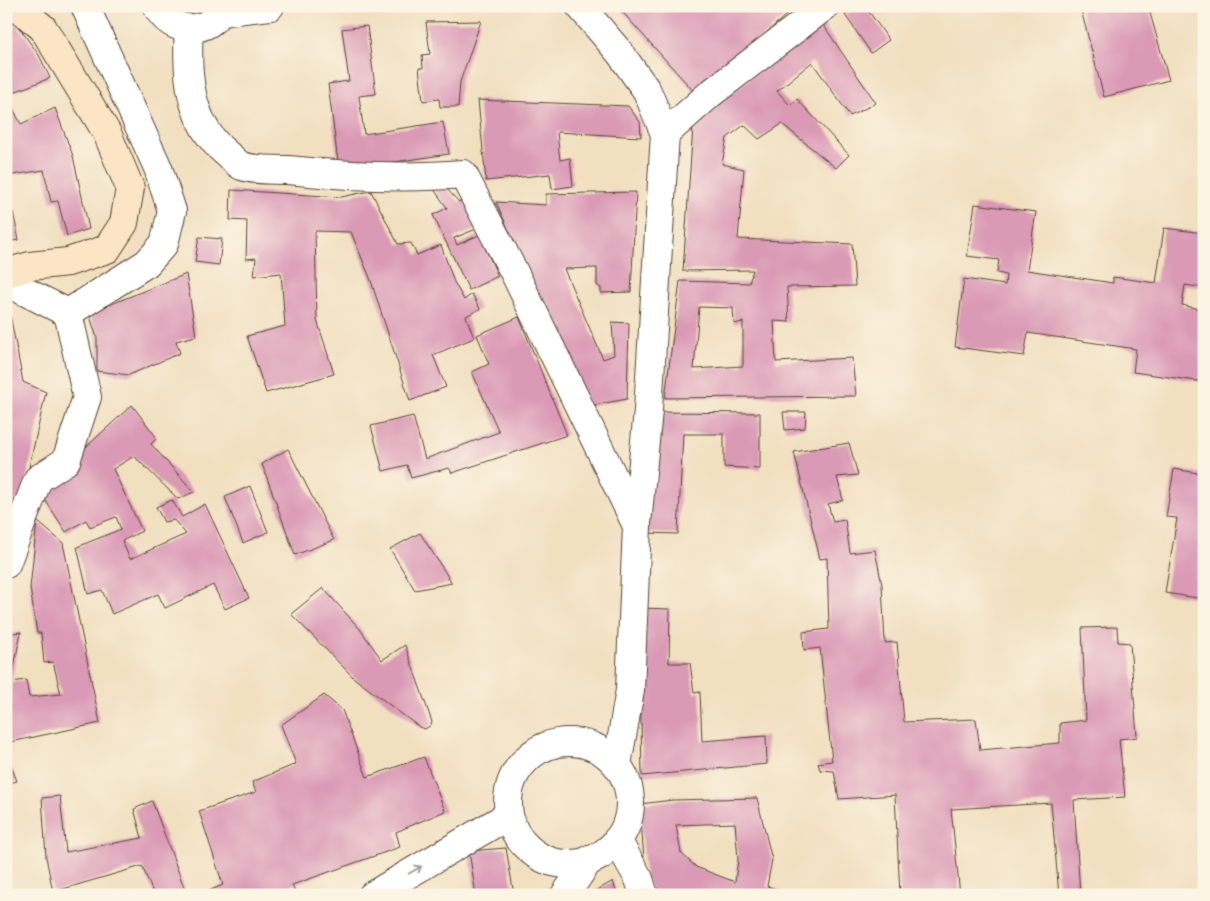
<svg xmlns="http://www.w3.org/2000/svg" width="1210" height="901" viewBox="0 0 1210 901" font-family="Cardo,serif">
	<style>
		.building { fill: #da99b5; fill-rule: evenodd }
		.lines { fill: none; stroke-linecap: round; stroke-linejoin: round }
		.street-casing { stroke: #564536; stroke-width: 30 }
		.secondary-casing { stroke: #564536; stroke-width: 30 }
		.street { stroke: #fff; stroke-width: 28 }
		.secondary { stroke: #fce5c4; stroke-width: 28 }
		.oneway { stroke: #a79f9a }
	</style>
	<rect width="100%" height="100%" fill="#fcf5e5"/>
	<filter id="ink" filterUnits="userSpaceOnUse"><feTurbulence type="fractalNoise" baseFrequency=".02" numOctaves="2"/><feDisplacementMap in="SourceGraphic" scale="10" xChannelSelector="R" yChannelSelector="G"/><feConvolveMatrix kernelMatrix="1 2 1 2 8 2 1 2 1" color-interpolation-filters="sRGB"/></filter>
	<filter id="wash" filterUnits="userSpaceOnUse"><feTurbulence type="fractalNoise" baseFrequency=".0096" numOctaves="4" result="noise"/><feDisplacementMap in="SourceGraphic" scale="20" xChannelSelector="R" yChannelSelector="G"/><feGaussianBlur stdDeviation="1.12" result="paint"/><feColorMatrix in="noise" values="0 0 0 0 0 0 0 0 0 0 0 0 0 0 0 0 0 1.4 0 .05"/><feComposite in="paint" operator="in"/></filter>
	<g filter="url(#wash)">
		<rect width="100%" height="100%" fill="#f1dfc0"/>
		<g id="blocks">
			<g class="building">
				<path d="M617 6H796L697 95Z"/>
				<path d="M857 6H865L889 40 871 53 845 15Z"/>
				<path d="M1080 6H1148L1169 80 1104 97Z"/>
				<path d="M820 20 876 103 850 116 812 62 777 91 790 105 797 99 849 155 836 168 782 124 759 139 744 125 727 138 722 164 744 169 738 239 852 244 855 286 787 287 789 322 774 321 776 362 852 358 856 396 665 398 680 281 749 283 753 270 683 271 693 126ZM699 307 733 308 734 324 743 322V366L694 369Z"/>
				<path d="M481 21 460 82 458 107H440L439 99 423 101 419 68H423L422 55 430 54 426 22Z"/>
				<path d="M6 22 17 25 39 55 50 78 6 95Z"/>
				<path d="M367 26 376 94 359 96 364 134 443 122 449 154 339 170 328 84 349 81 342 29Z"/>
				<path d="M6 95 21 124 55 108 73 156 89 229 67 236 58 201 51 202 44 170 6 176Z"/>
				<path d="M478 100 628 106 640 122 641 137 557 132 560 160 570 158 573 186 552 189 550 174 486 181Z"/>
				<path d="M429 182 443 185 459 202 466 198 479 228 454 238 457 245 479 235 498 276 469 290 433 215 447 208Z"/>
				<path d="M231 190 341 197 371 191 398 244 411 243 417 255 441 245 454 282 464 300 472 294 480 309 466 316 474 338 433 355 446 387 410 401 370 278 351 232 315 231 317 320 334 374 266 393 247 336 285 326 281 273 254 276 256 258 246 259 247 221 230 220Z"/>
				<path d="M636 192 631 292 601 293V288L597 285V268L564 269 603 359 614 355 612 322 629 323 627 399 589 406 496 202 546 205V194Z"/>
				<path d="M975 204 1036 212 1027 270 1113 283V277L1156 283 1164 228 1204 233V288L1185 285 1182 305 1204 310V382L1133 372 1136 349 1028 333 1024 356 955 347 964 279 1005 285 1006 275 997 273 999 260 967 256Z"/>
				<path d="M13 212 19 240 6 242V214Z"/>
				<path d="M199 237 222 239 219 265 195 262Z"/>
				<path d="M186 274 196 336 176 341 180 353 129 375 97 371V338L89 313Z"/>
				<path d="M6 309H9L23 382 46 392 23 494 9 514 10 463 6 464Z"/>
				<path d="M519 317 567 435 452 473 449 468 411 478 407 465 383 471 371 426 413 416 425 459 499 432 472 372 489 364 477 335Z"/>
				<path d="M132 405 157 438 151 444 194 492 178 499 134 456 113 469 142 531 122 541 130 559 186 534 174 520 164 522 156 507 172 500 182 517 205 504 249 598 225 609 213 585 165 608 158 594 112 614 102 590 88 594 77 547 121 529 116 517 90 527 86 520 66 532 39 490Z"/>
				<path d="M657 412 760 413V469L724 467V434H683L678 534 646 533Z"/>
				<path d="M783 412H806L805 428 785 430Z"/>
				<path d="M849 443 858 475 837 477 843 500 828 504 833 522 845 520 850 553 875 550 882 585 885 643 897 642 904 722 976 719 980 750 1060 743V723L1086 720 1082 628 1117 627 1118 642 1130 643 1137 737 1119 739 1125 797 1074 800 1080 895H1059L1051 803 951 809 960 895H900L895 795 839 799 834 771 820 770 818 763 832 761 820 648 804 650 803 632 829 629 827 558 820 559 794 452Z"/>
				<path d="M288 449 334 540 295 555 262 464Z"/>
				<path d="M1174 469 1204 474V599L1165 593 1177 518 1166 517Z"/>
				<path d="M250 486 268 532 243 543 225 497Z"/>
				<path d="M37 521 63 543 100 723 6 743V634L21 632 11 682 26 680 29 697 61 694 53 662 44 663 41 633H37L30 588Z"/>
				<path d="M420 533 452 583 415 590 390 549Z"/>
				<path d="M323 588 360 629 382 660 405 645 432 722 431 725 425 729 419 727 354 678 291 614Z"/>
				<path d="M639 608 670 609 669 663H690L694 693 700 692 702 741 766 736 767 764 642 776Z"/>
				<path d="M324 695 342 710 367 777 424 757 445 811 396 832 400 847 292 885 296 895H199L223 885 199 811 256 792 252 782 296 764 281 725Z"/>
				<path d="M6 753 17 781 6 784Z"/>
				<path d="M60 796 66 852 142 838 134 809 152 801 187 895H154L142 866 53 892 46 857 42 798Z"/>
				<path d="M757 798 772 860 767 886 779 890 777 895H654L645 875 640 804 673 800ZM735 823 738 859 735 882 696 867 681 853 676 825Z"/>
				<path d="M506 848 514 895H476L469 851Z"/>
				<path d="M613 881 617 895H589Z"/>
			</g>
		</g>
	</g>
	<g filter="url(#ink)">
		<use href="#blocks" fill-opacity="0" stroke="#564536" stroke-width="1"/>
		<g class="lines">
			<defs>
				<g id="street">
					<path d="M157 6C170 34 210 37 223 6"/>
					<path d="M580 6 620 53 647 91 665 134 648 410 637 524"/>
					<path d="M220 12 270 6"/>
					<path d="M189 29C186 75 189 123 227 154 232 158 237 164 242 166 255 171 274 169 288 170 346 176 404 179 463 174L515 274 637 526 630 690 617 765"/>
					<path d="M665 134 710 94 825 6"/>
					<path d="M6 282 68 313 87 397 66 461 38 479 6 564"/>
					<path d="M68 313 147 263 164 244 172 211 158 168 85 6"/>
					<circle cx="569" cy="803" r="61"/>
					<path d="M617 840 639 879 644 895"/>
					<path d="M373 895 509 815"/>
					<path d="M565 895 589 860"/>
				</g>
				<path id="secondary" d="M6 273 30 266 68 262 107 249 124 223 130 188 107 133 43 28 16 6"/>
			</defs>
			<use href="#street" class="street-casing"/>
			<use href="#secondary" class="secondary-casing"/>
			<use href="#street" class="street"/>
			<use href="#secondary" class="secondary"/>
		</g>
		<defs><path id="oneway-shaft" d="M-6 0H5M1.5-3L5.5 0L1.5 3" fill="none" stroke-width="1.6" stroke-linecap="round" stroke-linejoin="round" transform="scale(1.25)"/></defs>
		<use class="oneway" href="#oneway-shaft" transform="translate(415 870) rotate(-30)"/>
	</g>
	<rect width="1210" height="901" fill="none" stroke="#fcf5e5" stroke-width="25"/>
</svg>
